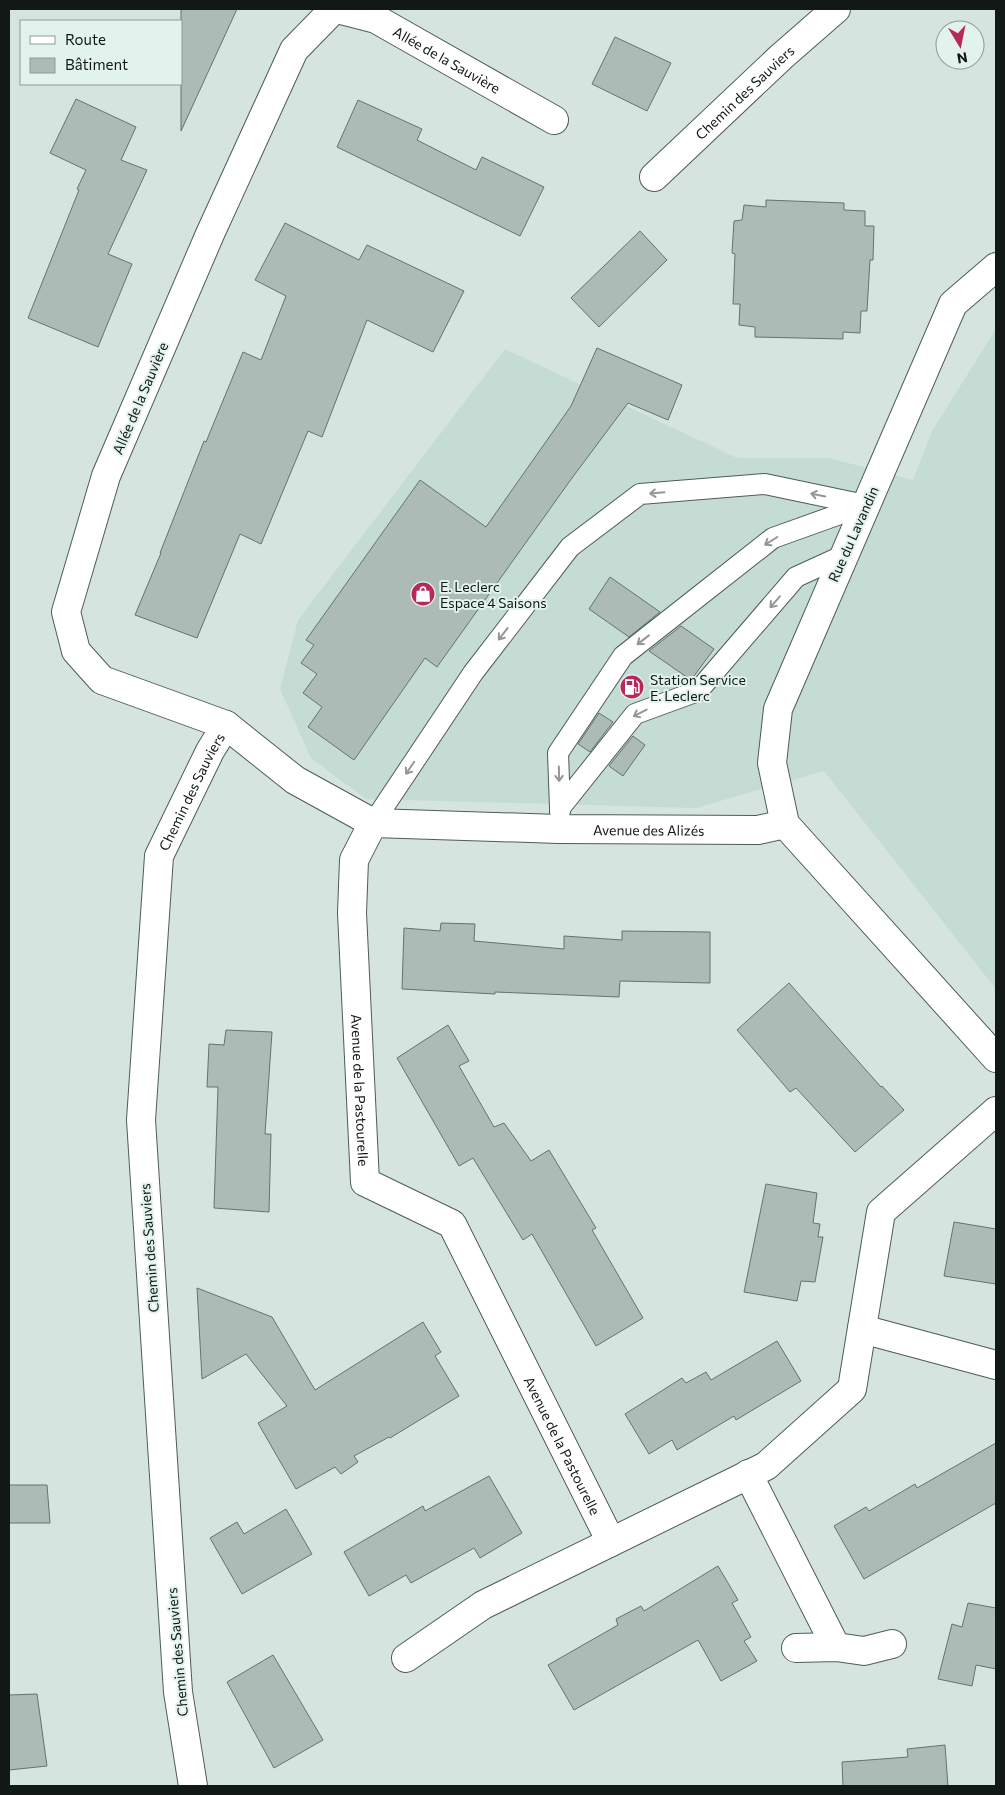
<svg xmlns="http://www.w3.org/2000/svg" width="1005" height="1795" viewBox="0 0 1005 1795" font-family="Commissioner,sans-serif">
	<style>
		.built { fill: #c4dcd3 }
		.building { fill: #acbbb5; stroke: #65736e }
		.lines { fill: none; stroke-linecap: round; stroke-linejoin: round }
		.lane-casing { stroke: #4e5c57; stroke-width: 22 }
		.street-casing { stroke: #4e5c57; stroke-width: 30 }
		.lane { stroke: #fff; stroke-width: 20 }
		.street { stroke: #fff; stroke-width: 28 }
		.oneway { stroke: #949796 }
		.labels { text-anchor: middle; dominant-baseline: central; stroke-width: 4; stroke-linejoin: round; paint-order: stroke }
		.street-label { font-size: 14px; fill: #121816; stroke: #e2f2ec }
		.poi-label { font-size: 14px; fill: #121816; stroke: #e2f2ec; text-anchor: start }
	</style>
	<rect width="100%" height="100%" fill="#d5e4df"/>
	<path class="built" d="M996 329V989L824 771 696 808 366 799 311 758 280 689 298 620 505 349 737 458H829L913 480 932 431Z"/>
	<g class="building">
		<path d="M181 9H237L181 131Z"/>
		<path d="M615 37 671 63 647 111 592 84Z"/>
		<path d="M76 99 136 127 121 160 147 170 108 254 132 264 98 347 28 318 79 190 77 189 86 170 50 153Z"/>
		<path d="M358 100 422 129 417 140 476 170 482 157 544 187 520 236 337 147Z"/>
		<path d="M766 200 844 203V210L865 211V226H874L873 260H870L867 311H861L860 333 843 332V339L755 337V327L739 325 740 304H733L735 254 732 253 734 221 742 220 744 205 766 207Z"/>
		<path d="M285 223 359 260 367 245 464 291 433 352 367 320 322 437 308 431 261 544 240 534 197 638 135 615 161 553H160L204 441 206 442 243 352 261 360 286 296 255 280Z"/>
		<path d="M640 231 667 260 599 327 571 298Z"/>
		<path d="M597 348 682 385 668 420 628 403 572 478 437 667 425 658 354 760 308 727 322 707 303 693 317 674 301 663 314 645 306 640 420 480 486 527 571 406Z"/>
		<path d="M610 577 660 612 629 637 589 609Z"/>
		<path d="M681 626 714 649 691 680 649 651Z"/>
		<path d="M599 713 613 722 590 752 578 744Z"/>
		<path d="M633 736 645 745 623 776 609 766Z"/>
		<path d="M441 923 475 924 474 941 564 949V936L622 940V931L710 932V983L620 981 619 997 495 992V994L402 989 404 928 440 931Z"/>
		<path d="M789 983 881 1087 882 1086 904 1110 855 1152 796 1088 790 1092 737 1030Z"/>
		<path d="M448 1025 469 1061 459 1066 494 1127 504 1123 531 1161 549 1150 596 1228 592 1230 643 1318 596 1346 532 1234 523 1240 473 1158 459 1166 397 1058Z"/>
		<path d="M226 1030 272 1032 265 1134H271L269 1212 214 1208 218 1087H207L209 1044 224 1045Z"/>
		<path d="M766 1184 817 1193 813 1223 820 1224 818 1237H823L815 1282 801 1281 797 1301 744 1292Z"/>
		<path d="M954 1222 996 1229V1284L944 1276Z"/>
		<path d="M197 1288 272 1317 315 1390 423 1322 441 1352 435 1356 459 1396 390 1438 389 1437 354 1456 358 1462 341 1474 335 1467 296 1489 258 1423 287 1406 246 1354 202 1379Z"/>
		<path d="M777 1341 801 1381 736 1420 734 1416 677 1450 672 1440 649 1454 625 1414 682 1378 686 1383 706 1372 711 1380Z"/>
		<path d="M996 1443V1503L864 1579 834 1526 866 1507 869 1511 915 1484 917 1488Z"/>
		<path d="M489 1476 522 1533 480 1558 474 1548 411 1583 406 1575 369 1596 344 1552 423 1506 425 1511Z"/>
		<path d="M9 1485H47L50 1523H9Z"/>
		<path d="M286 1509 312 1554 242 1594 210 1538 237 1522 244 1534Z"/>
		<path d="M718 1566 738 1600 732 1603 751 1637 744 1641 757 1661 721 1681 698 1640 574 1710 548 1665 618 1625 616 1619 641 1606 644 1611Z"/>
		<path d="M968 1603 996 1608V1669L976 1665 972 1686 938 1679 952 1624 962 1627Z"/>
		<path d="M273 1655 323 1740 274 1768 227 1682Z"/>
		<path d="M37 1694 47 1766 9 1770V1695Z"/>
		<path d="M945 1745 948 1786H843L842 1762 908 1757 907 1749Z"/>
	</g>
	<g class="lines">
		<defs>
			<g id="lane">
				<path d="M560 808 558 753 623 656 773 538 865 505"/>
				<path d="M560 812V808L635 714 698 691 796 577 842 556"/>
				<path d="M373 823 473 673 570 547 640 494 765 484 865 505"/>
			</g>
			<g id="street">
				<path id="s1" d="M334 9 294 50 210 234 106 476 66 612 76 651 102 680 226 725 295 780 373 823 559 829 758 830 785 824"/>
				<path id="s2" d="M337 9 376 19 554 120"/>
				<path id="s3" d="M654 177 781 57 836 9"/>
				<path d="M996 267 953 304 778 709 772 763 785 824 996 1058"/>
				<path id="s4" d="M373 823 354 860 352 913 365 1182 452 1224 611 1542"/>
				<path d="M862 1329 996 1365"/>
				<path d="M748 1474 836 1647"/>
				<path d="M796 1648 836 1647 864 1651 892 1644"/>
				<path d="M406 1658 483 1605 766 1466 852 1389 881 1212 996 1111"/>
				<path id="s5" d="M193 1786 178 1692 141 1120 159 856 210 751 226 725"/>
			</g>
		</defs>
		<use href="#lane" class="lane-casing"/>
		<use href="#street" class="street-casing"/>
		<use href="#lane" class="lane"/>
		<use href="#street" class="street"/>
	</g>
	<defs><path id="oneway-shaft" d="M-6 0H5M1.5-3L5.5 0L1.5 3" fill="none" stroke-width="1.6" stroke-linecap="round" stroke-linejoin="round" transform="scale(1.25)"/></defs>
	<g class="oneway">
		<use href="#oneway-shaft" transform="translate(657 493) rotate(175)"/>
		<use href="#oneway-shaft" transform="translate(818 495) rotate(-168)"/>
		<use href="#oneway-shaft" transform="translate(771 541) rotate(148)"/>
		<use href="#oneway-shaft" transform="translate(775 602) rotate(131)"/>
		<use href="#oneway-shaft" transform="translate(503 634) rotate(128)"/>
		<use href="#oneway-shaft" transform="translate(643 640) rotate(142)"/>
		<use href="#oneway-shaft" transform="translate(640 713) rotate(153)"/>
		<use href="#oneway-shaft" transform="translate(410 768) rotate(124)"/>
		<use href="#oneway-shaft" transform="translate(559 774) rotate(89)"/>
	</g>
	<defs>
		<symbol id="shop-disc" viewBox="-11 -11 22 22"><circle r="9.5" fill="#b7295c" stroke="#e2f2ec"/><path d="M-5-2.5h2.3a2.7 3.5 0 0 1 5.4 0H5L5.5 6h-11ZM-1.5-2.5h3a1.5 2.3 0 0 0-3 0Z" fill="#fff"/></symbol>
		<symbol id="fuel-disc" viewBox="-11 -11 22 22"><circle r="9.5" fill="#b7295c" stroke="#e2f2ec"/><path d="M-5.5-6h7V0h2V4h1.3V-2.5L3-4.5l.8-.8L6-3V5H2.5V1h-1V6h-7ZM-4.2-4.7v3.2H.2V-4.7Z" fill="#fff"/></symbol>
	</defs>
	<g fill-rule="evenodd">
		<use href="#shop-disc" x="409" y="580" width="28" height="28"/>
		<use href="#fuel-disc" x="618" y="673" width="28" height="28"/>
	</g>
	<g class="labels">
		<g class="street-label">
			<text stroke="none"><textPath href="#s2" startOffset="122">Allée de la Sauvière</textPath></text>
			<text stroke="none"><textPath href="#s3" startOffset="124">Chemin des Sauviers</textPath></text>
			<text transform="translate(140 398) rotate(-67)">Allée de la Sauvière</text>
			<text transform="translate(853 534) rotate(-66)">Rue du Lavandin</text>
			<text stroke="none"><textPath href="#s5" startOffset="1005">Chemin des Sauviers</textPath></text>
			<text stroke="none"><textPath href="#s1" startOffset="1329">Avenue des Alizés</textPath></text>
			<text stroke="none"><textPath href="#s4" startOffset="272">Avenue de la Pastourelle</textPath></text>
			<text transform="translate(149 1248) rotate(-94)">Chemin des Sauviers</text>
			<text stroke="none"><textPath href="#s4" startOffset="708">Avenue de la Pastourelle</textPath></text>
			<text transform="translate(177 1652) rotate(-95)">Chemin des Sauviers</text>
		</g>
		<g class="poi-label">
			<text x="440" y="586">E. Leclerc<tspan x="440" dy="16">Espace 4 Saisons</tspan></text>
			<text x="650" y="679">Station Service<tspan x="650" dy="16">E. Leclerc</tspan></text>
		</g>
	</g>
	<rect width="1005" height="1795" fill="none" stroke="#121816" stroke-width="20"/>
	<rect x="20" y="20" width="162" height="65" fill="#e2f2ec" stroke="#8f9b96"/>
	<rect x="30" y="36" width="25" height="8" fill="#ffffff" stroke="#8f9b96"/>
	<text x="65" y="45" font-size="15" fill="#121816">Route</text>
	<rect x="30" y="58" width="25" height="15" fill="#acbbb5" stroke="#8f9b96"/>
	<text x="65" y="70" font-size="15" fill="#121816">Bâtiment</text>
	<g transform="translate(960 45) rotate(170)"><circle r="24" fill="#e2f2ec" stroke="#8f9b96"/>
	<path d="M0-4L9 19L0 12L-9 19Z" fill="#b7295c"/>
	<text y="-8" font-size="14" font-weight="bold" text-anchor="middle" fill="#121816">N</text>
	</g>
</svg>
